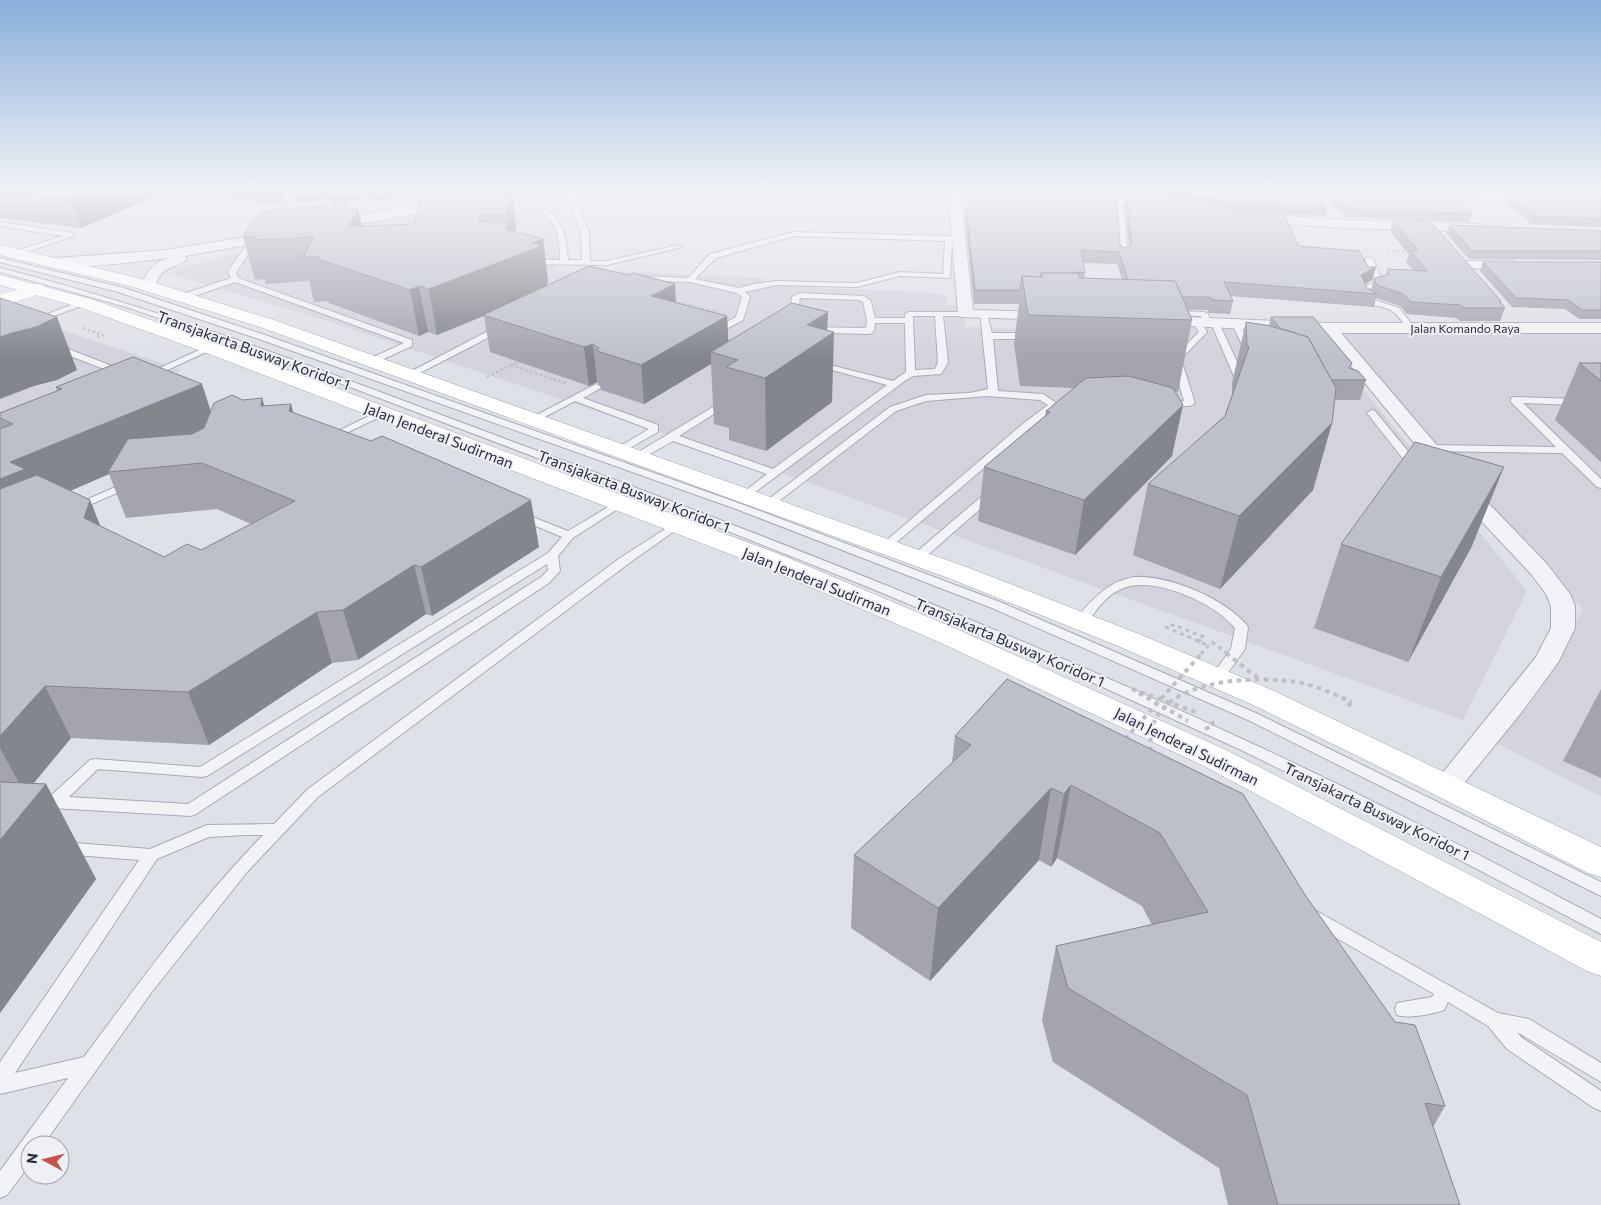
<svg xmlns="http://www.w3.org/2000/svg" width="1601" height="1205" viewBox="0 0 1601 1205" font-family="Commissioner,sans-serif">
	<style>
		.built { fill: #d2d3dd }
		.lines { fill: none; stroke-linecap: round; stroke-linejoin: round }
		.lane-casing { stroke: #a8abb5; stroke-width: 2 }
		.street-casing { stroke: #a8abb5; stroke-width: 2 }
		.primary-casing { stroke: #9fa3b4; stroke-width: 1 }
		.path-far3 { stroke: #bebfc7; stroke-width: 2; stroke-dasharray: 2.5 2.5; stroke-linecap: butt }
		.path-far2 { stroke: #bebfc7; stroke-width: 2.5; stroke-dasharray: 2.5 2.5; stroke-linecap: butt }
		.path-far1 { stroke: #bebfc7; stroke-width: 3; stroke-dasharray: 4 4; stroke-linecap: butt }
		.path { stroke: #bebfc7; stroke-width: 4; stroke-dasharray: 4.5 4.5; stroke-linecap: butt }
		.lane { fill: #f2f3f7; fill-rule: evenodd }
		.street { fill: #f2f3f7; fill-rule: evenodd }
		.secondary { fill: #fff; fill-rule: evenodd }
		.primary { fill: #fff; fill-rule: evenodd }
		.path-bridge-far1 { stroke: #bebfc7; stroke-width: 3; stroke-dasharray: 4 4; stroke-linecap: butt }
		.path-bridge { stroke: #bebfc7; stroke-width: 4; stroke-dasharray: 4.5 4.5; stroke-linecap: butt }
		.wall { fill: #a3a4af; fill-rule: evenodd }
		.shaded-wall { fill: #84868e }
		.building { fill: #bdbfcb; stroke: #84868e }
		.labels { text-anchor: middle; dominant-baseline: central; stroke-width: 4; stroke-linejoin: round; paint-order: stroke }
		.far-street-label { font-size: 12px; fill: #292c3f; stroke: #eff0f6 }
		.street-label { font-size: 15px; fill: #292c3f; stroke: #eff0f6 }
	</style>
	<rect width="100%" height="100%" fill="#dfe1e8"/>
	<g class="built">
		<path d="M488 202 531 213 552 222 559 232 555 272 596 270 764 278V285L924 292 946 296 948 305 964 307 965 327 1172 334 1167 323 1311 325 1527 591 1463 720 796 478 321 319 165 272 343 226Z"/>
		<path d="M0 309 181 370 0 444Z"/>
		<path d="M1601 327V796L1496 743 1583 610 1335 331Z"/>
	</g>
	<g class="lines">
		<defs>
			<g id="lane">
				<path d="M278 190H285L309 222 308 223H304Z"/>
				<path d="M576 190H584L574 199 589 232 590 261H607L678 245 682 247 607 265 527 264 526 262 530 260H560C560 226 551 210 517 201 509 198 499 197 492 193L495 191C541 202 566 207 568 260H582L581 232 567 198Z"/>
				<path d="M1119 197 1122 199 1128 257 1124 259 1120 257 1116 199Z"/>
				<path d="M0 222 72 233 76 235 18 255H15V251L63 236 0 226Z"/>
				<path d="M794 232 949 236 960 239 952 241 950 278 900 276 857 287 776 285 745 292 750 297 743 320 715 335 711 332 712 330 736 317 742 297 737 293 690 282 638 280 634 278 638 276 688 278 710 254ZM794 236 945 241 943 274 900 272 857 283 776 281 754 284 739 288 695 279 716 258Z"/>
				<path d="M250 239 257 241 236 272 238 278 412 340V346L375 363H369V359L404 343 235 282 189 298H183V294L231 278 228 272Z"/>
				<path d="M1366 257 1373 259 1384 285 1368 289 1372 299 1399 308 1415 328 1414 330H1408C1403 323 1399 316 1392 311 1375 301 1366 312 1359 287L1375 283 1365 259Z"/>
				<path d="M0 258 124 288 262 334 744 505 1000 602 1258 714 1601 882V896L1248 720 992 608 736 509 256 338 118 292 0 262Z"/>
				<path d="M0 268C183 314 358 384 535 450 777 540 1018 634 1251 743 1370 798 1486 858 1601 919V934L1374 815 1239 749 1054 665 868 587 680 512 247 348 123 306 0 272Z"/>
				<path d="M800 293 864 296 871 301 875 318H905V314L909 312H966L970 314 966 316H943L948 362 941 374 913 376 906 380 750 496 746 497 741 494 767 474 673 441 643 458H635V454L728 398 733 401 731 403 679 436 773 469 887 385 814 365V361L893 381 906 372 905 323H875L874 331 870 334 794 332 788 328 792 297ZM800 298 859 300 863 302 867 320 866 328 796 327ZM913 316H935L938 362 935 369 915 370Z"/>
				<path d="M82 301 89 303 38 322 31 320Z"/>
				<path d="M1170 311 1204 312 1208 314 1211 323 1218 321 1245 379 1249 383 1247 385H1241L1236 381 1211 323 1204 325 1201 316 1173 315H1170Z"/>
				<path d="M980 312 987 314 992 333H1032L1036 336 1032 339H993L998 391 1043 394 1058 404 1064 405V409L1054 410 1032 427 891 547H883L881 545 1024 423 1048 405 1040 400 987 396 926 401 896 411 774 505H766L764 503 766 501 890 407 926 395 970 393 988 389Z"/>
				<path d="M1195 321H1201L1207 332 1181 359 1195 403 1190 406 1163 407V403L1184 401 1172 359 1199 332 1194 323Z"/>
				<path d="M1233 322 1240 324 1254 353 1253 355 1246 353 1232 324Z"/>
				<path d="M502 324 506 327 505 329 412 377H406L404 375Z"/>
				<path d="M52 345H58L112 366 113 373 103 380H97L95 378 104 369 52 349Z"/>
				<path d="M208 346 215 348 152 377H146L144 375Z"/>
				<path d="M596 384 601 387 599 389 583 398 658 425V432L621 453 616 450 617 448 649 429 575 401 537 421 534 422 529 419Z"/>
				<path d="M1514 397 1601 400V406L1523 403 1601 479V488L1597 487 1562 453 1427 451 1422 448 1427 445 1556 447 1511 402V398Z"/>
				<path d="M381 410 386 413 384 415 340 436V440H332L328 436Z"/>
				<path d="M1372 410 1375 411 1420 466V470H1412L1367 413Z"/>
				<path d="M129 481 133 482 134 484 133 486 80 509H72L70 507Z"/>
				<path d="M992 490 997 493 996 495 922 560H914L912 557 914 554 988 491Z"/>
				<path d="M620 500 624 501 626 503 624 505 573 538 558 556 560 571 549 583 196 814 191 816 52 808 47 806 44 802 90 760 95 759 200 767 548 553 562 537 517 518 515 516 517 514H525L568 531ZM547 564 548 570 541 577 188 804 69 797 98 769 202 777 207 776Z"/>
				<path d="M676 522 682 525 680 527 628 564 318 797 247 872 151 993 43 1145H30V1164L7 1195 0 1198V1171L68 1078 0 1094V1062L139 860 63 854 57 852 55 848 57 844 63 842 150 849 207 825 274 824 308 789 620 558ZM246 835H263C197 903 140 981 84 1057L15 1073 157 859 209 837Z"/>
				<path d="M1134 577C1170 575 1223 598 1247 625L1248 628 1245 649 1222 681 1217 682 1210 678 1231 649 1235 628C1215 603 1152 574 1121 589 1105 596 1096 611 1086 624H1076L1075 621 1076 618C1094 598 1107 582 1134 577Z"/>
				<path d="M1313 909 1498 1013 1529 1019 1601 1063V1082L1517 1032 1521 1037 1601 1091V1111L1594 1108 1507 1049 1488 1026 1448 1002 1444 1010C1432 1014 1410 1019 1397 1015L1395 1009 1397 1003 1432 997 1434 994 1307 921 1304 916 1307 911Z"/>
			</g>
			<g id="street">
				<path d="M488 190H511L455 206 328 230 321 226 328 222Z"/>
				<path d="M948 190H960L973 310 1049 312 1055 314 1057 317 1055 320 960 317 958 314Z"/>
				<path d="M1353 190H1470L1601 195V203L1359 194Z"/>
				<path d="M1086 193 1157 198 1163 202 1157 206 1082 200 1080 197 1082 194Z"/>
				<path d="M1254 214 1343 220 1480 224 1487 228 1480 232 1343 228 1249 221 1247 218Z"/>
				<path d="M275 232 282 236 280 239 185 256 187 259C181 266 169 266 162 273 158 277 157 283 154 288L149 289 142 285C146 271 154 263 168 258 151 260 57 273 49 262L56 258 166 250Z"/>
				<path d="M1465 261H1514L1521 265 1514 269 1460 268 1458 265 1460 262Z"/>
				<path d="M1160 316 1329 323H1601V333H1341L1470 484 1547 564 1570 594 1575 606V628L1559 661 1521 713 1456 793 1446 796 1436 793 1432 786 1536 657 1551 628V606L1546 594 1531 574 1455 493 1324 333 1154 324 1152 321Z"/>
			</g>
			<g id="primary">
				<path d="M0 245 142 279 277 321 969 568 1139 634 1272 690 1601 847V877L1588 873 1396 775 1251 704 1118 646 951 579 263 328 130 286 0 255Z"/>
				<path d="M0 275 91 299 218 344 779 554 959 630 1224 749 1601 942V976L1587 971 1202 765 939 642 761 566 204 352 79 307 0 285Z"/>
			</g>
		</defs>
		<use href="#lane" class="lane-casing"/>
		<use href="#street" class="street-casing"/>
		<use href="#primary" class="primary-casing"/>
		<g class="path-far3">
			<path d="M1387 251 1409 252"/>
			<path d="M673 301 713 311"/>
		</g>
		<g class="path-far2">
			<path d="M708 310 718 312"/>
			<path d="M83 328 103 335 97 337"/>
			<path d="M511 365 568 384"/>
			<path d="M487 377 520 361"/>
		</g>
		<path class="path-far1" d="M1198 642 1204 637"/>
		<path class="path" d="M1348 706 1352 702"/>
		<use href="#lane" class="lane"/>
		<use href="#street" class="street"/>
		<path class="secondary" d="M37 284 43 285 46 289 43 293 0 306V295Z"/>
		<use href="#primary" class="primary"/>
		<g class="path-bridge-far1">
			<path d="M1204 637 1174 625 1166 627 1209 646"/>
			<path d="M1201 654 1212 642 1228 654"/>
		</g>
		<g class="path-bridge">
			<path d="M1226 653 1258 678"/>
			<path d="M1132 689 1196 712"/>
			<path d="M1139 693 1188 721"/>
			<path d="M1205 729 1213 726 1212 719"/>
			<path d="M1125 739 1202 653"/>
			<path d="M1150 751C1151 744 1150 735 1152 728 1166 677 1261 675 1302 683 1319 687 1336 695 1352 702"/>
		</g>
	</g>
	<g class="wall">
		<path d="M0 190H221L212 196 209 193 198 199 154 197 81 228 0 218Z"/>
		<path d="M226 190H283L287 204 229 201Z"/>
		<path d="M287 190H418V193L375 202 369 197 334 204 326 198 298 203Z"/>
		<path d="M423 190H511L516 227 515 231 543 239 548 282 547 283V285L676 303 727 316 728 342 827 331 832 402 766 451 729 440V428L714 424 711 364 644 404 601 390 600 385 597 382 589 386 490 352 484 316 437 335 428 332 419 336 329 303 328 301 314 302 309 281 266 284 265 279 255 280 243 237 272 212 348 205V209L358 208 362 226 414 224Z"/>
		<path d="M969 190H1311L1327 208 1325 216 1240 211 1298 246 1368 267H1376L1372 280 1365 284 1367 288 1371 290 1374 278 1386 275 1388 269 1413 270 1406 262 1409 255 1390 231 1393 220 1501 301V303L1505 308 1500 321H1460L1456 318 1407 314 1400 306 1376 298 1374 307 1230 296 1233 301 1230 314 1209 313 1207 310H1188L1192 320 1178 392H1175L1172 456 1075 555 978 521 984 467 1045 416 1046 411 1074 388 1020 386 1014 344 1019 304H974L965 220 966 208H968ZM1116 193 1126 194 1124 205 1129 246 1125 248 1120 245ZM1083 263 1117 264 1122 279 1084 278 1085 273Z"/>
		<path d="M1318 190H1419L1472 214 1469 222 1346 217Z"/>
		<path d="M1529 190H1601V193Z"/>
		<path d="M1508 194 1601 197V227L1531 224 1505 201Z"/>
		<path d="M1449 225 1601 231V260L1469 259 1446 233Z"/>
		<path d="M1483 262H1601V319H1579L1565 309 1512 307 1480 271Z"/>
		<path d="M1271 317 1351 369 1366 380 1360 400H1334L1332 423 1313 490 1220 589 1133 555 1148 484 1225 416 1232 395V383L1246 322 1269 325Z"/>
		<path d="M1579 363H1601V462L1555 420Z"/>
		<path d="M56 387 211 411 243 400 262 398 264 406 293 412 539 547 432 616 426 614 358 660 332 663 209 745 71 738 33 783 46 784 96 879 0 1013V413L57 391ZM109 474 126 518 217 509 251 524 201 550 164 557 100 526 90 500 70 491Z"/>
		<path d="M1341 544 1472 546 1408 662 1314 628Z"/>
		<path d="M1007 679 1305 895 1445 1106 1433 1127 1460 1205H1228L1219 1168 1053 1062 1042 1020 1056 946 1152 925 1142 906 1057 858 1051 867 1039 860 930 981 851 928 854 855 952 763 955 736Z"/>
		<path d="M1601 689V778L1563 761Z"/>
	</g>
	<g class="shaded-wall">
		<path d="M91 190H152L154 197 81 228 70 199Z"/>
		<path d="M195 190H208L209 193 198 199Z"/>
		<path d="M210 190H221L212 196Z"/>
		<path d="M294 190H324L326 198 298 203Z"/>
		<path d="M330 190H367L369 197 334 204Z"/>
		<path d="M372 190H418V193L375 202Z"/>
		<path d="M510 190H511L516 227 513 257 532 243 543 239 548 282 547 283 548 289 437 335 429 289 506 229 507 223 512 257H513L507 215Z"/>
		<path d="M348 205 351 222 358 208 367 249 359 269 346 209Z"/>
		<path d="M1376 267 1372 280 1357 288 1361 275Z"/>
		<path d="M675 284 677 320 651 296Z"/>
		<path d="M419 286 428 332 419 336 410 290Z"/>
		<path d="M828 312 827 336 834 332 832 402 766 451 765 378 807 325Z"/>
		<path d="M727 316 729 353 711 352V364L644 404 641 365Z"/>
		<path d="M57 317 77 370 57 380 34 386 0 399V337Z"/>
		<path d="M593 344 597 382 589 386 584 347Z"/>
		<path d="M202 384 216 427 108 472 109 474 40 504 0 535V479L10 462Z"/>
		<path d="M262 398 275 442 261 406Z"/>
		<path d="M291 404 303 448 289 411Z"/>
		<path d="M1183 405 1172 456 1075 555 1084 500Z"/>
		<path d="M1332 423 1313 490 1220 589 1239 516Z"/>
		<path d="M1504 467 1472 546 1408 662 1441 577Z"/>
		<path d="M90 500 109 548 84 518Z"/>
		<path d="M531 500 539 547 432 616 421 567Z"/>
		<path d="M414 565 426 614 358 660 343 610Z"/>
		<path d="M317 612 332 663 209 745 188 692Z"/>
		<path d="M45 686 71 738 25 794 0 748V736Z"/>
		<path d="M46 784 96 879 0 1013V840Z"/>
		<path d="M1071 785 1057 858 1051 867 1064 794Z"/>
		<path d="M1051 788 1039 860 930 981 938 908Z"/>
	</g>
	<g class="building">
		<path d="M0 190H91L70 199Z"/>
		<path d="M423 190H510L507 215H480L479 221 507 223 506 229 543 239 532 243 542 246 429 289 419 286 410 290 318 259 319 257H303L314 237 254 240 257 236 243 237 260 212H272L274 209 348 205 346 209 358 208 349 227 414 224Z"/>
		<path d="M969 190H1059L1116 192 1120 245 1125 248 1132 244 1126 193 1170 197 1241 211 1284 214 1298 246 1359 251 1368 267H1376L1361 275 1367 288 1378 294 1224 282 1233 301 1212 300 1210 297H1182L1175 281 1128 280 1119 252 1081 250 1085 273 1071 272V273H1041L1040 277 1022 276 1020 290H975L966 208H969Z"/>
		<path d="M1168 190H1311L1327 208 1231 202Z"/>
		<path d="M1328 190H1419L1450 192 1472 214 1348 209Z"/>
		<path d="M1508 194 1601 197V219L1534 216Z"/>
		<path d="M1393 220 1430 221 1501 301H1499L1505 308H1464L1460 305 1411 302 1403 294 1377 285 1374 278 1388 275V269L1427 271 1410 250 1418 251Z"/>
		<path d="M1449 225 1601 231V251H1472Z"/>
		<path d="M1483 262H1601V310H1582L1568 300 1516 298Z"/>
		<path d="M589 266 628 275 633 273 675 284 651 296 727 316 641 365 597 351 599 348 593 344 584 347 483 315Z"/>
		<path d="M1041 273H1078L1080 278 1175 281 1192 320 1028 315 1022 276 1042 277Z"/>
		<path d="M0 298 57 317 36 327 12 333 0 337Z"/>
		<path d="M792 303 828 312 807 325 834 332 765 378 726 367 738 360 711 352Z"/>
		<path d="M1271 317H1313L1352 363 1349 368 1358 371 1366 380H1331L1308 337 1280 328Z"/>
		<path d="M1246 322 1270 326 1308 337 1336 388 1332 423 1239 516 1148 484 1225 416 1249 347 1247 346Z"/>
		<path d="M133 357 202 384 10 462 25 469 0 479V429L13 424 0 418V413L62 389 56 387Z"/>
		<path d="M1579 363H1601V381Z"/>
		<path d="M1129 376 1173 388 1183 405 1084 500 984 467 1050 412 1046 411 1086 378Z"/>
		<path d="M232 395 243 400 262 398 261 406 291 404 289 411 371 441 382 436 531 500 421 567 414 565 343 610 317 612 188 692 45 686 0 736V489L37 475 90 500 84 518 164 557 187 544 201 550 295 501 202 463 108 472 128 439 192 434 204 428 214 403Z"/>
		<path d="M1415 442 1504 467 1441 577 1341 544Z"/>
		<path d="M1007 679 1243 794 1305 895 1395 1022 1415 1025 1445 1106 1425 1103 1460 1205H1278L1247 1095 1068 988 1056 946 1208 912 1160 833 1071 785 1064 794 1051 788 938 908 854 855 971 745 955 736Z"/>
		<path d="M0 782 46 784 0 840Z"/>
	</g>
	<linearGradient id="sky" x2="0" y2="1"><stop stop-color="#89afdb"/><stop offset="0.53" stop-color="#f1f2f5"/><stop offset="1" stop-color="#f1f2f5" stop-opacity="0"/></linearGradient>
	<rect width="1601" height="359" fill="url(#sky)"/>
	<g class="labels">
		<g class="far-street-label">
			<text x="1465" y="328">Jalan Komando Raya</text>
		</g>
		<g class="street-label">
			<text transform="translate(254 350) rotate(20)">Transjakarta Busway Koridor 1</text>
			<text transform="translate(439 435) rotate(21)">Jalan Jenderal Sudirman</text>
			<text transform="translate(634 491) rotate(21)">Transjakarta Busway Koridor 1</text>
			<text transform="translate(817 581) rotate(22)">Jalan Jenderal Sudirman</text>
			<text transform="translate(1010 642) rotate(23)">Transjakarta Busway Koridor 1</text>
			<text transform="translate(1187 746) rotate(26)">Jalan Jenderal Sudirman</text>
			<text transform="translate(1377 811) rotate(26)">Transjakarta Busway Koridor 1</text>
		</g>
	</g>
	<g transform="translate(45 1160) rotate(277)"><circle r="24" fill="#eff0f6" stroke="#a0a2ad"/>
	<path d="M0-4L9 19L0 12L-9 19Z" fill="#ca5147"/>
	<text y="-8" font-size="14" font-weight="bold" text-anchor="middle" fill="#292c3f">N</text>
	</g>
</svg>
